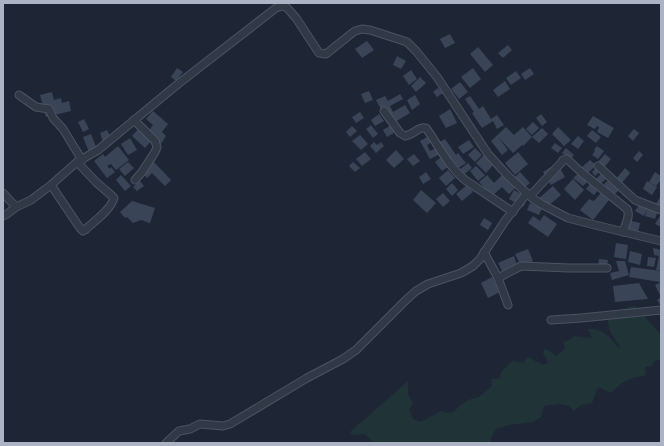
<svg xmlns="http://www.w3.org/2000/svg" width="664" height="446" viewBox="0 0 664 446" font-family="Raleway,sans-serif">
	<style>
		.green { fill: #203337 }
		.building { fill: #3a4457 }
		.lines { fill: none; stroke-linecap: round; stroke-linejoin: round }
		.minor-casing { stroke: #4c5362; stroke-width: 9 }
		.minor { stroke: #313946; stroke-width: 7 }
	</style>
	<rect width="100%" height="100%" fill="#1e2636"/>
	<path class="green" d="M635 305 661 335V361L656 360 651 366 645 367 646 373 644 376 633 378 622 383 611 393 598 387 592 403 581 405 574 411 569 406 559 404 544 406 541 417 533 422 508 425 496 429 491 438V443H371L372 441 365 434 353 435 350 432 408 381V394L413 404 409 409 413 419 421 422 441 411 447 413 453 412 462 404 468 400 479 397 492 386 491 379 500 378C501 369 506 366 513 361L523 363 528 357 543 365 548 362 543 353 544 349 550 351 556 356 565 349 563 342 570 340 574 336 592 338 588 329C596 329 604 331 609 337 614 342 615 345 621 349L609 329 607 316Z"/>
	<g class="building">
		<path d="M450 34 455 43 445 48 440 39Z"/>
		<path d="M367 41 374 50 362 58 355 49Z"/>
		<path d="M508 45 512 50 503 58 498 53Z"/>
		<path d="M478 47 493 65 485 72 470 54Z"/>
		<path d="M397 56 406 61 401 69 393 65Z"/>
		<path d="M177 68 183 72 176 81 171 77Z"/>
		<path d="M473 68 481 79 470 88 461 77Z"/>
		<path d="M530 68 534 74 525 80 521 74Z"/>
		<path d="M411 70 417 79 409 85 403 76Z"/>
		<path d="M516 71 521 78 511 85 506 78Z"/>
		<path d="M420 77 426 83 416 92 411 86Z"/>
		<path d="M505 81 510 89 498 97 493 90Z"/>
		<path d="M460 82 468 92 459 99 451 89Z"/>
		<path d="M438 88 443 93 437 97 433 92Z"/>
		<path d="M369 91 373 100 365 103 361 94Z"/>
		<path d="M52 92 54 100 61 98 62 103 69 101 71 111 46 117 40 95Z"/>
		<path d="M400 94 403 99 390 106 393 112 405 105 410 113 395 122 385 117 376 100 385 96 388 101Z"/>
		<path d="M415 95 420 104 412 110 407 100Z"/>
		<path d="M470 96 479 109 483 106 491 119 497 115 504 125 497 129 493 121 482 128 472 113 474 112 465 99Z"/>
		<path d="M450 109 457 123 446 128 439 116Z"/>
		<path d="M153 111 168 124 162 132 166 136 161 144 147 133 153 125 146 119Z"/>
		<path d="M360 112 364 118 356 123 352 117Z"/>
		<path d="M379 114 384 121 375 126 371 120Z"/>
		<path d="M541 114 547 122 542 126 536 118Z"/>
		<path d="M593 116 614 128 608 138 597 132 599 127 597 126 595 129 587 125Z"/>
		<path d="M84 119 89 129 83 132 78 122Z"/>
		<path d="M533 122 539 128 532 135 526 129Z"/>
		<path d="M393 124 397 131 387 137 383 130Z"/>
		<path d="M371 125 378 134 373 138 366 129Z"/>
		<path d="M352 126 357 131 350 137 346 132Z"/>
		<path d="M506 127 514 135 523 127 532 137 523 146 522 145 513 153 498 137 508 150 502 155 491 141Z"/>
		<path d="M558 127 571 140 564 146 552 134Z"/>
		<path d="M139 128 152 140 145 148 132 136Z"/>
		<path d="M542 128 548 134 539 143 532 137Z"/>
		<path d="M634 129 639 133 633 141 628 136Z"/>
		<path d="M107 130 111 138 103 142 100 133Z"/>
		<path d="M592 130 601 137 596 143 587 136Z"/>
		<path d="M91 134 97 149 89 152 83 137Z"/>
		<path d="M360 135 368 144 361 150 352 141Z"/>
		<path d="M429 136 432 142 427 145 430 151 436 148 440 154 430 159 420 141Z"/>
		<path d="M578 136 584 141 578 149 571 144Z"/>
		<path d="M130 138 137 150 128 155 121 144Z"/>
		<path d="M445 139 456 155 458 153 466 163 457 169 438 143Z"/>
		<path d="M469 140 474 147 463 154 458 147Z"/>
		<path d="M374 142 377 145 381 142 384 146 376 153 370 146Z"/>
		<path d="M555 143 562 148 558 153 551 148Z"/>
		<path d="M118 146 129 160 116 170 111 164 107 166 110 169 111 167 115 172 107 178 94 161 103 154 105 157Z"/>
		<path d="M597 146 604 151 598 159 592 155 595 151 594 150Z"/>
		<path d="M475 148 482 155 475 162 468 155Z"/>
		<path d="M566 148 574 155 570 160 562 153Z"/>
		<path d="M396 150 404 159 394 168 386 160Z"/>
		<path d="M639 151 643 155 637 162 633 158Z"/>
		<path d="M365 152 371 159 362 166 356 159Z"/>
		<path d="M518 152 528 164 515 175 505 163Z"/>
		<path d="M414 154 420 161 413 166 407 159Z"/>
		<path d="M605 154 611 159 603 169 597 163Z"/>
		<path d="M444 155 451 165 442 171 435 162Z"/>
		<path d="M484 155 494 164 486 173 476 163Z"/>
		<path d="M590 160 596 165 587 174 581 168Z"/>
		<path d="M153 161 171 180 165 186 152 173 147 178 142 172Z"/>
		<path d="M128 162 134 168 125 176 119 169Z"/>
		<path d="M353 162 360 168 355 172 349 166Z"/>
		<path d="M468 163 472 168 463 175 459 170Z"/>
		<path d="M557 163 565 177 551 185 543 172Z"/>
		<path d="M476 166 485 175 478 181 470 171Z"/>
		<path d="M596 168 599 172 595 176 592 172Z"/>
		<path d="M625 168 630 173 621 184 616 179Z"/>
		<path d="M448 170 455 178 446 186 439 178Z"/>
		<path d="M426 172 431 179 423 184 419 177Z"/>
		<path d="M520 172 530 183 524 188 515 177Z"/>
		<path d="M655 172 661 176V180L656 186 649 182Z"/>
		<path d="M579 173 588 181 583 186 573 178Z"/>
		<path d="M503 174 516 187 509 194 502 187 492 196 479 182 487 175 494 183Z"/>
		<path d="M601 174 606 179 600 184 595 180Z"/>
		<path d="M121 175 131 186 125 191 116 180Z"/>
		<path d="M611 178 621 189 613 195 604 184Z"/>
		<path d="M573 179 584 190 575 200 564 189Z"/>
		<path d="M140 181 144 186 137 191 133 187Z"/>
		<path d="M647 181 657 187 652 195 643 189Z"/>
		<path d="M452 183 458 190 452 196 446 189Z"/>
		<path d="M591 183 598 190 594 195 586 189Z"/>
		<path d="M467 185 473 192 462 201 456 194Z"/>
		<path d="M553 186 561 195 547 207 539 198Z"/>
		<path d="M421 190 436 203 427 213 413 200Z"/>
		<path d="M514 190 528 198 523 207 509 199Z"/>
		<path d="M443 193 450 201 443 207 436 199Z"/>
		<path d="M601 193 609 200 593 220 580 210 589 199 594 201Z"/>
		<path d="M660 197H661V209L655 206Z"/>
		<path d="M132 201 155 208 150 223 141 220 133 223 127 217 125 218 120 212Z"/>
		<path d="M530 203 542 208 539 215 527 210Z"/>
		<path d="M639 205 647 209 648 207 658 210 655 219 645 216 647 209 644 216 635 211Z"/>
		<path d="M544 215 557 224 548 237 528 223 533 216 540 221Z"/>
		<path d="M660 216H661V227L655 224Z"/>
		<path d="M484 218 492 223 488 230 480 225Z"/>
		<path d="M627 220 640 223 638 233 625 230Z"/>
		<path d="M616 243 628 245 626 259 614 257Z"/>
		<path d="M653 248 661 250V271L656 270 659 256 654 255Z"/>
		<path d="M528 249 533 261 521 266 515 254Z"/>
		<path d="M630 251 642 254 640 265 628 262Z"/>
		<path d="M514 256 517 265 502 271 498 263Z"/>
		<path d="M648 257 656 258 654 267 647 266Z"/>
		<path d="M599 259 608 260 607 267 598 266Z"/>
		<path d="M616 261H625L629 275 612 280 610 273 619 271Z"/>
		<path d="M631 267 661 271 660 282 629 277Z"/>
		<path d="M492 277 500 292 488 298 481 283Z"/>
		<path d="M661 282V306L657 300 661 297 655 285Z"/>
		<path d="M639 283 648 299 615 302 613 286Z"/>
	</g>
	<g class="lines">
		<defs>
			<g id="minor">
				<path d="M19 95 36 107 49 109 53 118 63 129 82 160"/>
				<path d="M384 111 400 133 405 136C413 135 419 126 426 128 439 146 448 166 465 180L513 212"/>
				<path d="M134 120 155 141 157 147 155 152 142 172 135 180"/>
				<path d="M598 166 635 200 661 210"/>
				<path d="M51 185 80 228 83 231 85 230C93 222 111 210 114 198L111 195 97 183 77 162"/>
				<path d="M3 193 16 207"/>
				<path d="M530 196 561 163 563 160 567 159 581 172 627 209C631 216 625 225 623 232"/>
				<path d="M3 216 7 214 16 207 31 200 51 185 77 162 98 150 178 84 276 8 282 6 286 7 289 10 296 18 319 53 326 54 351 34 355 31 362 29 370 30 407 42 416 51 437 77 488 154 508 176 532 198 541 204 568 218 595 225 661 241"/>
				<path d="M484 252 498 278 508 305"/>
				<path d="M498 278 521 266 569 268H607"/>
				<path d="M551 320 581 318 661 310"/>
				<path d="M166 443 179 431 190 429 200 424 223 426 230 424 307 378 343 359 356 350 406 300 416 291 428 284 461 273 473 266 480 259 505 221 527 193"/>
			</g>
		</defs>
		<use href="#minor" class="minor-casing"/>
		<use href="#minor" class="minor"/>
	</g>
	<rect width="664" height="446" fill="none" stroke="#abb3c4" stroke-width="8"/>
</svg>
